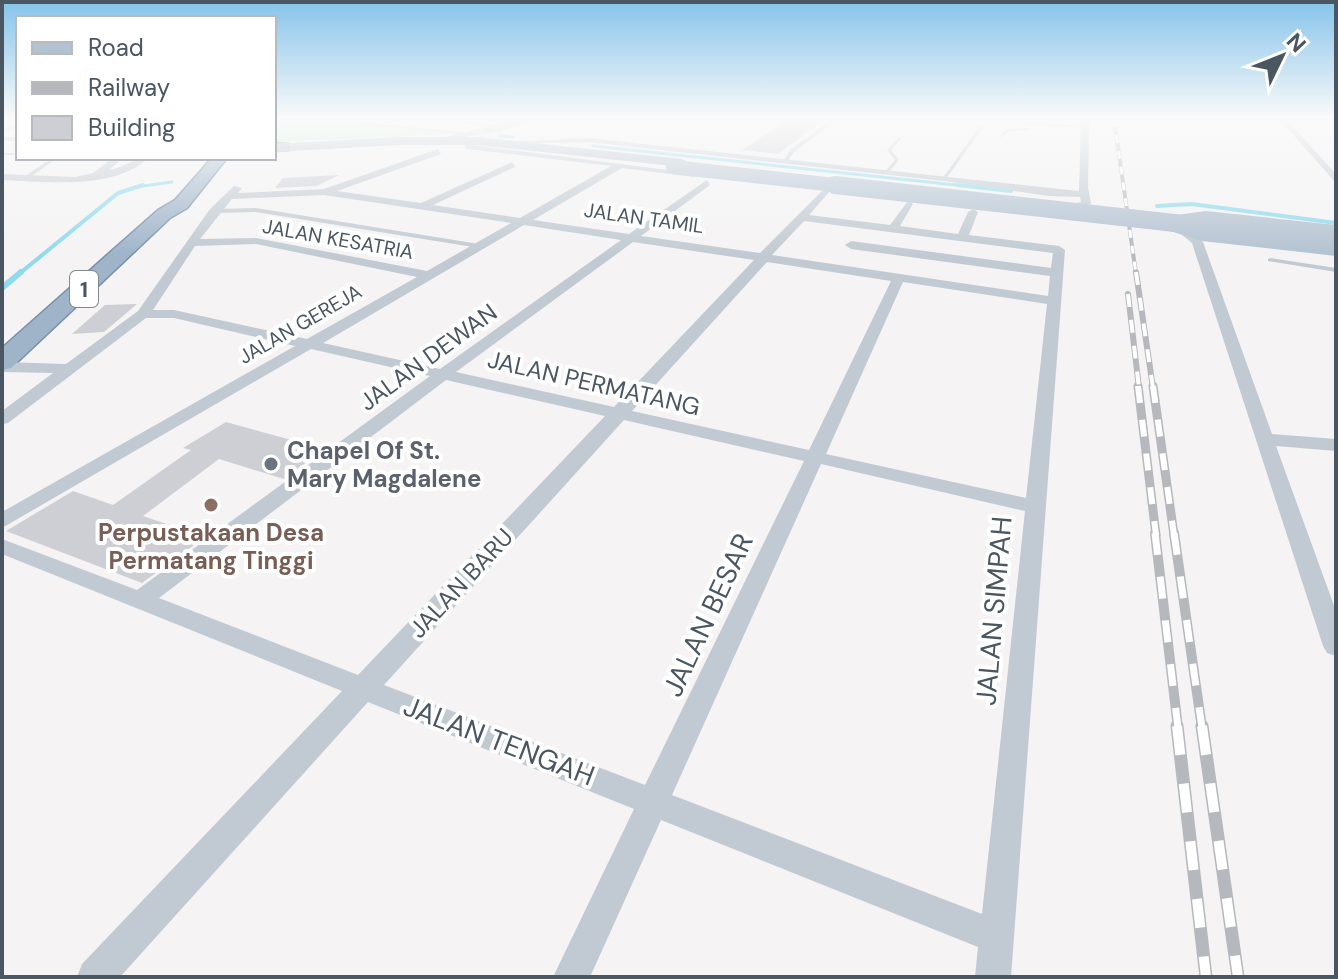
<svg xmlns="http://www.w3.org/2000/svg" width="1338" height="979" viewBox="0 0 1338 979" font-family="'DM Sans',sans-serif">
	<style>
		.green { fill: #c3f1d5 }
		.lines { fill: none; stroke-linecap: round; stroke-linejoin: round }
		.stream-far2 { stroke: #90daee; stroke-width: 3 }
		.stream-far1 { stroke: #90daee; stroke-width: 4 }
		.stream { stroke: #90daee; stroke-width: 6 }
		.building { fill: #cdcfd5 }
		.trunk-casing { stroke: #7690ad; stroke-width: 3 }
		.service { fill: #c1cad2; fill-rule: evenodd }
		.minor { fill: #c1cad2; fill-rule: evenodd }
		.primary { fill: #b3c2d1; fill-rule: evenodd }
		.trunk { fill: #9fb4c9; fill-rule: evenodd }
		.rail-far4-casing { stroke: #b5b8bd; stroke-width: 4 }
		.rail-far3-casing { stroke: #b5b8bd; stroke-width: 6 }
		.rail-far2-casing { stroke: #b5b8bd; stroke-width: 9 }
		.rail-far1-casing { stroke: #b5b8bd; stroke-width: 10 }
		.rail-casing { stroke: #b5b8bd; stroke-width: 13 }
		.rail-far4 { stroke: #fff; stroke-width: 3; stroke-dasharray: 8; stroke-linecap: butt }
		.rail-far3 { stroke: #fff; stroke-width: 4; stroke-dasharray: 13; stroke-linecap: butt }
		.rail-far2 { stroke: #fff; stroke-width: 6; stroke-dasharray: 17; stroke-linecap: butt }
		.rail-far1 { stroke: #fff; stroke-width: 7; stroke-dasharray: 22; stroke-linecap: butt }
		.rail { stroke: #fff; stroke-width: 10; stroke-dasharray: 29; stroke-linecap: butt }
		.primary-bridge-far1 { stroke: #b3c2d1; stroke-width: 14 }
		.primary-bridge { stroke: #b3c2d1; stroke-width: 18 }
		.worship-dot { fill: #6b7280; stroke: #fff; stroke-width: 3 }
		.education-dot { fill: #8d6e63; stroke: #fff; stroke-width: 3 }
		.labels { text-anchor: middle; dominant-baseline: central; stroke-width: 8; stroke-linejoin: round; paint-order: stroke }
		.far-street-label { font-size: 20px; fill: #4a5661; stroke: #fff }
		.shield { fill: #fff; stroke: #808990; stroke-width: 2 }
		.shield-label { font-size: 22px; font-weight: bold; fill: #4a5661 }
		.street-label { font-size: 24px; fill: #4a5661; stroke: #fff }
		.worship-label { font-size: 24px; font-weight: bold; fill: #5b616d; stroke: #fff; text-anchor: start }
		.education-label { font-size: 24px; font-weight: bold; fill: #785e54; stroke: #fff }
		.near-street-label { font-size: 28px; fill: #4a5661; stroke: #fff }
	</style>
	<rect width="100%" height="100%" fill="#f5f3f3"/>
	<path class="green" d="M274 119H380L371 125 451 134 274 142Z"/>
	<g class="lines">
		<g class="stream-far2">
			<path d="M499 136 514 137"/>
			<path d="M593 146 975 187"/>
			<path d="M136 187 172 182"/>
		</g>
		<g class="stream-far1">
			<path d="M957 185 1011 191"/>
			<path d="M1157 206 1192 204 1336 223"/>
			<path d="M19 274 118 193 143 185"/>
		</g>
		<path class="stream" d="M2 288 21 272"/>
	</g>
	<g class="building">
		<path d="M788 119H825L778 154 742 150Z"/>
		<path d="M339 175 317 186 275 188 283 178Z"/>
		<path d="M137 304 104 332 72 334 105 305Z"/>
		<path d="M226 422 324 449 284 479 219 459 143 516 205 537 142 583 6 531 73 491 113 505 191 450 183 448Z"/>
	</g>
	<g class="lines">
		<defs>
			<g id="trunk">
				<path d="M274 143 289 144 291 147 289 150 274 151Z"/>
				<path d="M212 158H227L187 208 170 218 11 368 2 370V348L158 210 175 200Z"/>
			</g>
		</defs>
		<use href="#trunk" class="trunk-casing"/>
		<g class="service">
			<path d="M429 119H445L507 127 505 128Z"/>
			<path d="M833 119H838L794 152 787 162H783L790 150Z"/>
			<path d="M956 119H983L1089 127 1087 128Z"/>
			<path d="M357 122 470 133 472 134 470 135 356 124Z"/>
			<path d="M18 125V127L2 132V130Z"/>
			<path d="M980 126 983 127 946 179H942Z"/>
			<path d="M1028 128 1029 130 1010 131 1002 137 999 136 1008 129Z"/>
			<path d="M899 137 902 138 891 150 899 160 888 173H884L895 160 887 150Z"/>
			<rect x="2" y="153" width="16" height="2"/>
			<path d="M52 158H57L28 179H24V177Z"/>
			<path d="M256 208 479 244 482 246 479 248 256 212 214 213 211 211 214 209Z"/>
			<path d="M1270 258 1336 268V272L1268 261V259Z"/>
		</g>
		<g class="minor">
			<path d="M524 119H536L500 131 431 143 427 141Z"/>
			<path d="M1081 119H1089L1088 188 1091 203 1083 209 1059 212 1055 211V207L1081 202 1080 197 1049 196 944 181 588 142 507 144 503 142 588 138 1079 191Z"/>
			<path d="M1279 119H1286L1336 174V183Z"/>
			<path d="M1318 119H1336V123Z"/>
			<rect x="2" y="137" width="16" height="4"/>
			<path d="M464 144 699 174 694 177 622 168 533 220 629 234 707 180 710 185 641 236 760 253 826 187 831 190 809 215 890 225 908 201 913 204 900 226 958 234 968 212 973 209 978 212 969 235 1059 246 1065 250 1011 977H975L978 947 661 820 590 977H553L634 809 368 702 120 977H77L82 964 342 691 2 554V539L137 590 430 376 311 349 2 528V512L295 346 174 318H146L8 423 2 424V411L53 373 2 372V362L66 364 138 311 210 209 234 186 242 188 238 193 324 189 438 149 441 154 337 191 421 203 512 162 515 167 433 205 520 218 611 166 467 149ZM324 195 511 223 427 271 256 238 200 239 232 199ZM804 221 1053 253 1051 268 851 241 845 245 851 249 1050 276 1048 296 772 255ZM524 225 621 240 440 369 323 343ZM633 242 754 260 614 407 456 372ZM256 244 417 277 307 339 174 310H153L195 246ZM767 262 891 281 809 450 632 411ZM903 282 1047 304 1026 498 826 454ZM446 380 605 416 358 675 159 598ZM624 420 804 461 645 785 384 685ZM821 464 1025 511 982 914 672 795Z"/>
			<path d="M113 158H123L109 170C123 168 134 158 148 158 115 190 46 182 2 180V174L75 177 93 173Z"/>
			<path d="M1181 230H1189L1203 242 1272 434 1336 439V451L1276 446 1336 611V656L1327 653 1323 646 1192 243 1181 234Z"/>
		</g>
		<g class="primary">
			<path d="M398 137H477L682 159 689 163 682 167 477 145H398L274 152V144Z"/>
			<path d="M1206 211 1336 225V235L1206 221 1184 224 1204 231 1336 244V256L1202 241 1170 231 1167 227 1169 216Z"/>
		</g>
		<use href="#trunk" class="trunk"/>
		<defs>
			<path id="rail-far4" d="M1114 119 1136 274"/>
			<g id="rail-far3">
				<path d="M1136 272 1153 388"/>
				<path d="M1128 294 1139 388"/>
			</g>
			<g id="rail-far2">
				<path d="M1138 386 1156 535"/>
				<path d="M1153 386 1174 535"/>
			</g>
			<g id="rail-far1">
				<path d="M1155 533 1178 728"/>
				<path d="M1174 533 1202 728"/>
			</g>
			<g id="rail">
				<path d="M1177 726 1206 977"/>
				<path d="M1202 726 1238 977"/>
			</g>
		</defs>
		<use href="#rail-far4" class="rail-far4-casing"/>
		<use href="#rail-far3" class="rail-far3-casing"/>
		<use href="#rail-far2" class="rail-far2-casing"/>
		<use href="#rail-far1" class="rail-far1-casing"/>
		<use href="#rail" class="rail-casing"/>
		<use href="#rail-far4" class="rail-far4"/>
		<use href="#rail-far3" class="rail-far3"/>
		<use href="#rail-far2" class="rail-far2"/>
		<use href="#rail-far1" class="rail-far1"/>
		<use href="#rail" class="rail"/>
		<path class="primary-bridge-far1" d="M673 167 853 187"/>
		<path class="primary-bridge" d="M835 185 1336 241"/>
	</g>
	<linearGradient id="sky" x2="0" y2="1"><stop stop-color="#85c3ea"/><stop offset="0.46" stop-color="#fafafa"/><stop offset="1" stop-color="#fafafa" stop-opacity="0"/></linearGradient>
	<rect width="1338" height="256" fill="url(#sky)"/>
	<circle class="worship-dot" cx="271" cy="464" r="8"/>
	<circle class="education-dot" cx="211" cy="505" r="8"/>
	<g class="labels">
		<g class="far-street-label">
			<text transform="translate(644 218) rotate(8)">JALAN TAMIL</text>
			<text transform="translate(338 239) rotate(10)">JALAN KESATRIA</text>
			<text transform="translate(300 324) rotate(-30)">JALAN GEREJA</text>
		</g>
		<rect class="shield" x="70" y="271" width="28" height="36" rx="6"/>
		<g class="shield-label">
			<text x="84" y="289">1</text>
		</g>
		<g class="street-label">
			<text transform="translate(428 357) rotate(-36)">JALAN DEWAN</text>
			<text transform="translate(594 383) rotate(13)">JALAN PERMATANG</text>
			<text transform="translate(461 583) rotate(-47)">JALAN BARU</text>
		</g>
		<g class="worship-label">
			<text x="287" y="450">Chapel Of St.<tspan x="287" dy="28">Mary Magdalene</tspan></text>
		</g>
		<g class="education-label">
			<text x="211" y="532">Perpustakaan Desa<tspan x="211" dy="28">Permatang Tinggi</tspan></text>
		</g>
		<g class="near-street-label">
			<text transform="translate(994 611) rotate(-85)">JALAN SIMPAH</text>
			<text transform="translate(708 615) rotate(-65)">JALAN BESAR</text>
			<text transform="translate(499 741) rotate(21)">JALAN TENGAH</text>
		</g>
	</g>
	<rect width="1338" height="979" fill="none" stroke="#4a5661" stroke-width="8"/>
	<rect x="16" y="16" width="260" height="144" fill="#ffffff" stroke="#b7bbc0" stroke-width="2"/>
	<rect x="32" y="42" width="40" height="12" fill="#b3c2d1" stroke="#b7bbc0" stroke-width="2"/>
	<text x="88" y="56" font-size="24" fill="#4a5661">Road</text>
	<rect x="32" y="82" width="40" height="12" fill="#b5b8bd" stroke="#b7bbc0" stroke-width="2"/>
	<text x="88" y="96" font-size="24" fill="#4a5661">Railway</text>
	<rect x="32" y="116" width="40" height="24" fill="#cdcfd5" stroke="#b7bbc0" stroke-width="2"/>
	<text x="88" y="136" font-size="24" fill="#4a5661">Building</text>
	<g transform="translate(1282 56) rotate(47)" stroke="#ffffff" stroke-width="6" paint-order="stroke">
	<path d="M0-6L14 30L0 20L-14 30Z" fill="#4a5661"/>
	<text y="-12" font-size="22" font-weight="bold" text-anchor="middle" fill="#4a5661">N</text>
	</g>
</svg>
